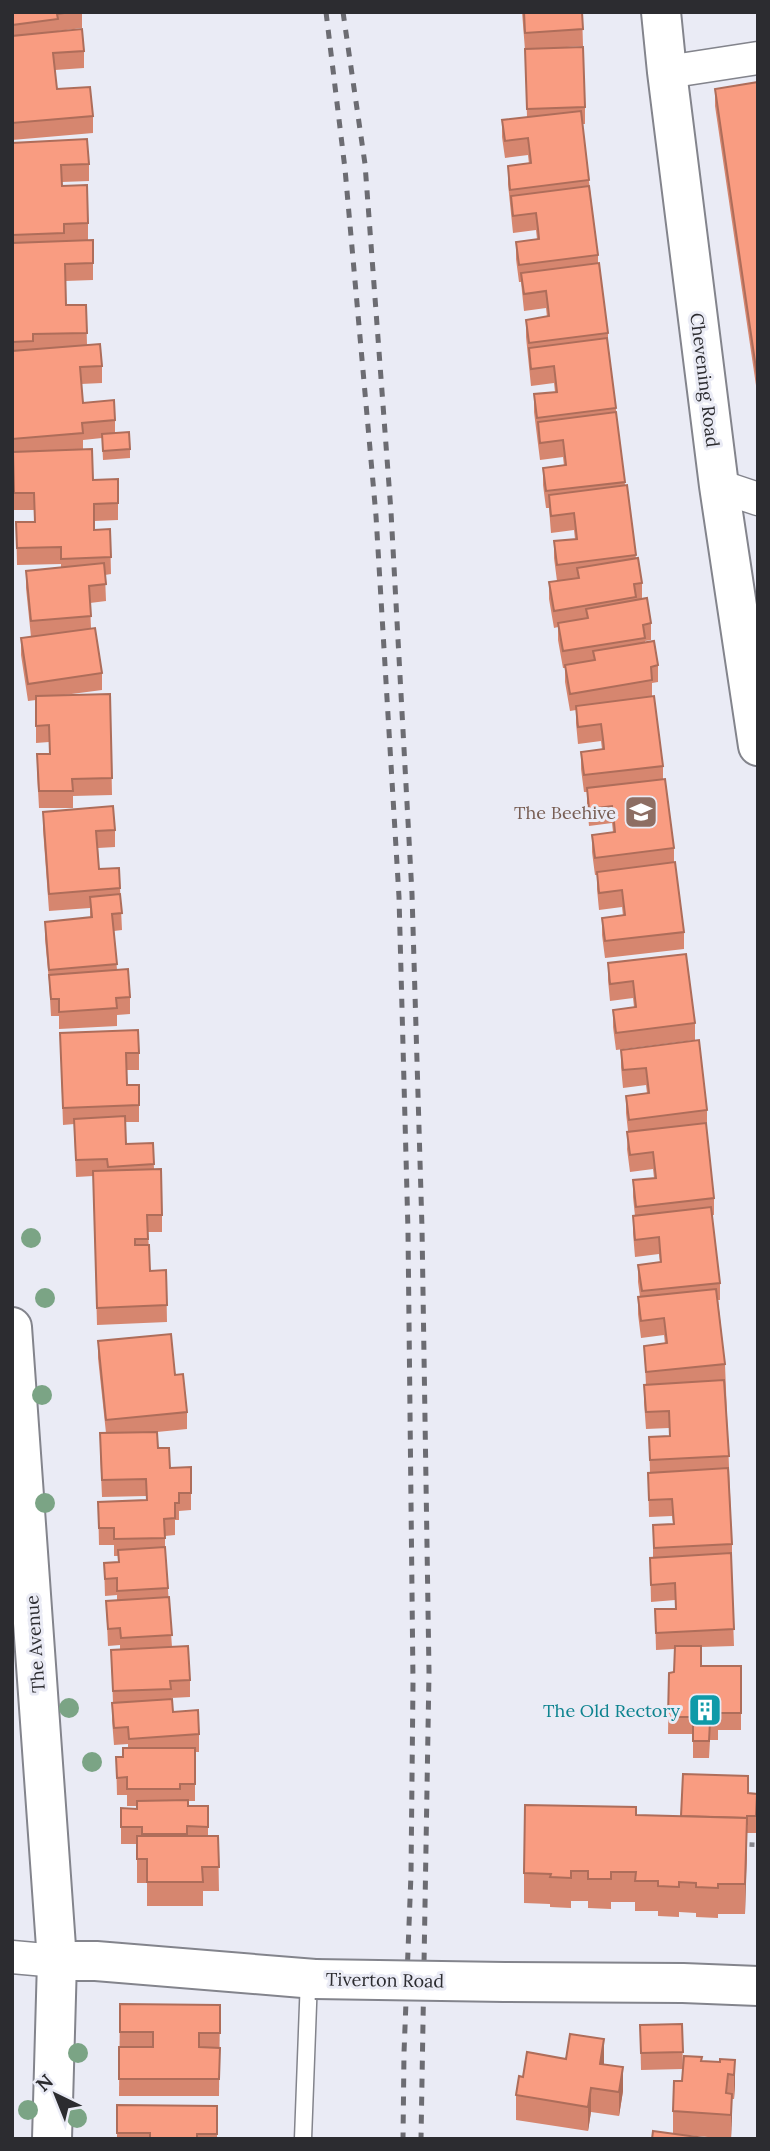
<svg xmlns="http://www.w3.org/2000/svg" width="770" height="2151" viewBox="0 0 770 2151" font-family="Lora,serif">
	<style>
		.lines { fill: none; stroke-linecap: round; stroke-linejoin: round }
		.lane-casing { stroke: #83848c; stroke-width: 19 }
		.street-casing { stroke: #83848c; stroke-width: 35 }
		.secondary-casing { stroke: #83848c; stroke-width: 42 }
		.path { stroke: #86868d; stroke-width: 4.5; stroke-dasharray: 5 3.5; stroke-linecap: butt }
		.lane { stroke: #fff; stroke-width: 16 }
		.street { stroke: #fff; stroke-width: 32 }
		.secondary { stroke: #fff; stroke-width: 38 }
		.rail { stroke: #6c6c72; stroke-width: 5; stroke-dasharray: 9 9; stroke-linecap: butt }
		.secondary-bridge-casing { stroke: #83848c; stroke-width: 42; stroke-linecap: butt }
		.secondary-bridge { stroke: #fff; stroke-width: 38 }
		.tree { fill: #7ba485 }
		.wall { fill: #d6866f }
		.shaded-wall { fill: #ae6d5a }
		.building { fill: #f99c81; stroke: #ae6d5a; stroke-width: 2 }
		.labels { text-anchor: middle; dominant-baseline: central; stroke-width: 6; stroke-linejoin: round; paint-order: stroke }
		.street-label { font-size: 18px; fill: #2c2c30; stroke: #eaebf5 }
		.education-label { font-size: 18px; fill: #785e54; stroke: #eaebf5; text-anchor: end }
		.culture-label { font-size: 18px; fill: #0d838f; stroke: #eaebf5; text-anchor: end }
	</style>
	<rect width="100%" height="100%" fill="#eaebf5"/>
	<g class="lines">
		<defs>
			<path id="lane" d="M303 2139 309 1978"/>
			<g id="street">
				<path d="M667 72 758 58"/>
				<path d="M719 486 758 499"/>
				<path d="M12 1957 57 1961"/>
			</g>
			<g id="secondary">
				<path d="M661 12 667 72 719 486 758 746"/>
				<path d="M12 1327 57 1961 52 2139"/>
				<path d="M57 1961H96L315 1979"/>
				<path d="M505 1982 683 1983 758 1986"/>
			</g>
		</defs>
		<use href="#lane" class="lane-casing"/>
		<use href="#street" class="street-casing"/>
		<use href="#secondary" class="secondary-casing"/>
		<path class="path" d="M741 1844 758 1845"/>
		<use href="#lane" class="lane"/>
		<use href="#street" class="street"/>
		<use href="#secondary" class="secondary"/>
		<g class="rail">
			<path d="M326 12 345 169 376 516 399 897 408 1231 413 1682 411 1874 404 2053 403 2139"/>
			<path d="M343 12 365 164 391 512 412 894 422 1228 429 1672 421 2139"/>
		</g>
		<defs>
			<path id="secondary-bridge" d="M315 1979 505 1982"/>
		</defs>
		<use href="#secondary-bridge" class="secondary-bridge-casing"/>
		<use href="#secondary-bridge" class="secondary-bridge"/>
	</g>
	<g class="tree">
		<circle cx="31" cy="1238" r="10"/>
		<circle cx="45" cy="1298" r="10"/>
		<circle cx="42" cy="1395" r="10"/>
		<circle cx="45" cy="1503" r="10"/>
		<circle cx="69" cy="1708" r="10"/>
		<circle cx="92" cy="1762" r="10"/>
		<circle cx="78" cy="2053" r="10"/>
		<circle cx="28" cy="2110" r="10"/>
		<circle cx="77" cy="2118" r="10"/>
	</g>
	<g class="wall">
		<path d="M12 12H82V28L58 31V32L84 51V68L55 70 57 89 93 116V133L12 140Z"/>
		<path d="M522 12H582L583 46 567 47 585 107V124H582L598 255V264L608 333V343L625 485 636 558 642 583V599L651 623V640L645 641V642L658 665V682L652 683V696L663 766V779L674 848V862L684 932V949L605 958 602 935V918L623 916 622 907 599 910 597 889V875H595L592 852V835L613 832 612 823 589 826 587 805V792H584L581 769V752L602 749 601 741 578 744 576 723V710L570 711 565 682V668H563L558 640V627L554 628 549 599V582L557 581 554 558V541L575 539 574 530 551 533 549 508H546L543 485V468L564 466 563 457 540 460 534 412V394L555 392 554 383 531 386 526 337V320L547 317 546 308 524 311 521 282H519L516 259V242L537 239 536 230 513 233 508 184V166L529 164 528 155 505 158 502 137V120L527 117 525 50Z"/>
		<path d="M758 82V399L715 106V89Z"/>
		<path d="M12 143 89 164V181L62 182V186L88 223V240L64 241 93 263V280L65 281 66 305H86L87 345 102 366V383L81 384 83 403 115 420V433L130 449V458L103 460 102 438 83 440V450L93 480 118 479V520L94 521V530L110 529 111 574 105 575 106 601 90 603 91 628 102 673V690L64 695 110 694 112 795 73 796V808H39L37 771 49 754V742L36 743V700L28 701 21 655V638L31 637 26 588V571L61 567V564L17 565 16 522H34V510H14L13 456H12Z"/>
		<path d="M43 812 115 830V847L98 848 99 869 120 888 122 930 114 931 117 970 130 997V1014L117 1015V1026L59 1029V1016H51L49 981 45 939V922L90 917V908L49 911 43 829Z"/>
		<path d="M608 963 695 1023V1040L616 1050 613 1027V1010L634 1007 633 998 610 1001 608 980Z"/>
		<path d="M60 1033 139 1053V1070H127V1085H139V1122H125L126 1144 153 1143 154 1169 162 1215V1232H148L150 1271 166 1270 167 1322 97 1325 93 1176 76 1177 74 1124 63 1125Z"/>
		<path d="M621 1050 707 1110V1127H706L714 1198V1215H712L720 1283V1300H718L725 1364 732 1544V1561H731L734 1646 701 1647V1666H741V1730H718V1740H710L709 1758H693V1734H668L669 1673 674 1672V1649L656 1650 655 1609H675V1600L651 1602 650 1558 653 1557V1525L673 1524 672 1516 649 1517 648 1473H650L649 1437 669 1436V1428L646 1429 644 1402V1385H646L644 1346 665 1344 664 1335 641 1338 638 1314V1297H640L638 1282V1265L660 1263 659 1254 635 1257 633 1233V1216H635L633 1197V1180L654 1178 653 1169 630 1172 627 1149 628 1131 626 1113V1096L647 1093 646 1085 623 1088 621 1067Z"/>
		<path d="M98 1341 175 1375 187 1412V1429L157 1432 158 1448 170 1468 191 1467V1510L179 1511V1520H175V1535L165 1536V1547L172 1647 190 1680V1697L171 1698V1699L173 1712 199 1734V1752H195V1801H188V1806H208V1836H218L219 1891H203V1906H147V1883H137V1844H121V1808L137 1809V1806H127V1795H117L116 1757H123L128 1748V1744L114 1745 112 1720 113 1703 111 1650H120V1645L108 1646 106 1601 117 1600V1595L105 1596 104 1563 118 1562V1556H114V1545H99L98 1502 146 1500V1496L102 1497 100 1450 106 1433 98 1358Z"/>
		<path d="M748 1793 757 1811 756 1833H747L745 1914H718V1918L696 1917V1913L679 1912V1917L658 1916V1911H635V1902H611V1909L588 1908V1901H571V1908L550 1907V1904L524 1903V1873L636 1815 681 1816Z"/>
		<path d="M120 2004 220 2005 219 2096H119Z"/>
		<path d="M682 2024 683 2069 641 2070 640 2025Z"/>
		<path d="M735 2060V2084L734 2099H732L731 2139 673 2134V2111L682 2081 702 2061 720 2062Z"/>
		<path d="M604 2064 623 2091 619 2116 591 2112 588 2131 516 2120V2095L523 2077Z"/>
		<path d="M117 2105 217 2106V2139H117Z"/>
	</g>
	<g class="shaded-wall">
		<path d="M747 1818V1848L745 1914V1884Z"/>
		<path d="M604 2039V2064L600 2088V2064Z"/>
		<path d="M735 2060V2084L734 2099V2075Z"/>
		<path d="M623 2067V2091L619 2116V2092Z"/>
		<path d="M591 2088V2112L588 2131V2107Z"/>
		<path d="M732 2094V2118L731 2139V2115Z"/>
	</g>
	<g class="building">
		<path d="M12 12H71L57 14 58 19 12 25Z"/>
		<path d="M524 12H582L583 29 525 33Z"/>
		<path d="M82 29 84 51 53 53 57 89 90 87 93 116 12 123V36Z"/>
		<path d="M583 47 585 107 527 109 525 49Z"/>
		<path d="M758 82V382L715 89Z"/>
		<path d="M581 111 589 180 510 190 508 166 531 163 530 154 528 138 505 141 502 120Z"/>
		<path d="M87 139 89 164 61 165 62 186 87 185 88 223 64 224V233L12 235V143Z"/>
		<path d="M589 186 598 255 519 265 516 242 539 239 538 229 536 213 513 216 511 196Z"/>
		<path d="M93 240V263L65 264 66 305H86L87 333 33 334V341L12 342V243Z"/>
		<path d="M599 263 608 333 529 343 526 320 549 316 548 307 546 291 524 294 521 273Z"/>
		<path d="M607 338 616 408 537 418 534 394 557 392 554 366 531 369 529 348Z"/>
		<path d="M100 344 102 366 80 367 83 403 114 400 115 420 82 423 83 433 12 439V351Z"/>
		<path d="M616 412 625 482 546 491 543 468 566 465 563 440 540 443 538 422Z"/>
		<path d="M129 432 130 449 103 451 102 434Z"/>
		<path d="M92 449 93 480 118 479V503L94 504V530L110 529 111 557 61 559V547L17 548 16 522H35L34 493H14L13 452Z"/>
		<path d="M627 485 636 555 557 565 554 541 577 539 574 513 551 516 549 495Z"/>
		<path d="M638 558 642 583 634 584 636 597 554 611 549 582 579 578 577 568Z"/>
		<path d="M104 563 106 584 89 586 91 616 31 621 26 571Z"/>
		<path d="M647 598 651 623 643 625 645 638 563 651 558 623 588 618 586 609Z"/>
		<path d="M95 628 102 673 28 684 21 638Z"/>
		<path d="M654 641 658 665 651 667 652 680 570 694 565 665 595 660 593 651Z"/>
		<path d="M110 694 112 778 72 779 73 791H39L37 754H50L49 725 36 726V696Z"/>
		<path d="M654 696 663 766 584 775 581 752 604 749 603 739 601 724 578 727 576 706Z"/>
		<path d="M665 779 674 848 595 858 592 835 615 832 614 822 612 806 589 809 587 788Z"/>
		<path d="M113 806 115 830 96 831 99 869 119 868 120 888 49 894 43 812Z"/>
		<path d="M675 862 684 932 605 941 602 918 625 915 622 890 599 893 597 872Z"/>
		<path d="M120 894 122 913 112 914 117 964 49 970 45 922 92 917 90 897Z"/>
		<path d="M686 954 695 1023 616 1033 613 1010 636 1007 633 981 610 984 608 963Z"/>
		<path d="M128 969 130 997 116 998 117 1008 59 1012V999H51L49 975Z"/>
		<path d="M138 1030 139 1053H126L127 1085H139V1105L63 1108 60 1033Z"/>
		<path d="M699 1040 707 1110 629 1120 626 1096 649 1093 646 1068 623 1070 621 1050Z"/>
		<path d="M125 1116 126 1144 153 1143 154 1164 108 1167 107 1159 76 1160 74 1119Z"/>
		<path d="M706 1123 714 1198 636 1207 633 1180 656 1178 653 1152 630 1155 627 1132Z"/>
		<path d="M161 1169 162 1215H147L148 1239H135V1245H149L150 1271 166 1270 167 1305 97 1308 93 1171Z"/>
		<path d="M711 1207 720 1283 642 1291 638 1265 661 1262 659 1237 635 1240 633 1216Z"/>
		<path d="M716 1289 725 1364 646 1372 644 1346 667 1343 664 1318 641 1321 638 1297Z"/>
		<path d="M171 1334 175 1375 183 1374 187 1412 106 1420 98 1341Z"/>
		<path d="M724 1380 729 1456 650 1460 649 1437 670 1436 669 1411 646 1412 644 1385Z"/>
		<path d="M157 1432 158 1448H169L170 1468 191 1467V1493H179V1503H175V1518L164 1519 165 1538 114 1539V1528H99L98 1502 147 1500 146 1479 102 1480 100 1433Z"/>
		<path d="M728 1468 732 1544 654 1548 653 1525 674 1524 672 1499 649 1500 648 1473Z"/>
		<path d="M165 1547 168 1588 117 1591V1578L105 1579 104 1563 119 1562 118 1550Z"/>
		<path d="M731 1553 734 1629 656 1633 655 1609H676L675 1583 651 1585 650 1558Z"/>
		<path d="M169 1597 172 1635 121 1638 120 1628 108 1629 106 1601Z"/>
		<path d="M188 1646 190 1680 170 1681 171 1689 113 1691 111 1650Z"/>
		<path d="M675 1646H701V1666H741V1713H718V1723L710 1722 709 1741H693V1717H668L669 1673 674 1672Z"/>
		<path d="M172 1699 173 1712 198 1710 199 1734 129 1739 128 1727 114 1728 112 1703Z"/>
		<path d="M123 1748H195V1784H180V1789H127V1777L117 1778 116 1757H123Z"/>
		<path d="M683 1774 748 1776V1793L757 1794 756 1816H747V1825V1818L681 1816Z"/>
		<path d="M188 1800V1806H208V1827L187 1826V1834H142V1827H121V1808L137 1809V1801Z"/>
		<path d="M525 1805 636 1807V1815L747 1818 745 1884H718V1888L696 1887V1883L679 1882V1887L658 1886V1881H635L636 1872H611V1879H588V1871H571V1878L550 1877 551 1874 524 1873Z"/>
		<path d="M137 1836H218L219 1867H202L203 1882H147V1859H137Z"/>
		<path d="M120 2004 220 2005V2033H199V2047L220 2048 219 2079H119V2047H153V2032H120Z"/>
		<path d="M682 2024 683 2052 641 2053 640 2025Z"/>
		<path d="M570 2034 604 2039 600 2064 623 2067 619 2092 591 2088 588 2107 516 2095 519 2076 523 2077 527 2052 566 2059Z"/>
		<path d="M684 2056 702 2057 701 2061 720 2062V2059L735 2060 734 2075 728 2074 726 2093 732 2094 731 2115 673 2111 674 2081H682Z"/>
		<path d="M117 2105 217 2106V2134H197V2139H150V2133H117Z"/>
		<path d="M653 2131 712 2139H652Z"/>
	</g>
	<defs>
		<symbol id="school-square" viewBox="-11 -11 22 22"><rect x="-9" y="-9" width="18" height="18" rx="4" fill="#8d6e63" stroke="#eaebf5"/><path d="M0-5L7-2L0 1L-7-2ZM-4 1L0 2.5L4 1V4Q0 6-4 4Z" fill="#fff"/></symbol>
		<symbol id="building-square" viewBox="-11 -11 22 22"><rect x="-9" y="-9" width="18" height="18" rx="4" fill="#0f9aa8" stroke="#eaebf5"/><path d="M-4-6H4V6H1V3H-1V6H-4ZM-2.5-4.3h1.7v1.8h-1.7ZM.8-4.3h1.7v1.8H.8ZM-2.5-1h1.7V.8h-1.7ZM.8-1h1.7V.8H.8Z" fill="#fff"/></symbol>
	</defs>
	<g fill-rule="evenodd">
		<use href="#school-square" x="622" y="793" width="38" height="38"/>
		<use href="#building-square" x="686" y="1691" width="38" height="38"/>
	</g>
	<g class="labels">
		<g class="street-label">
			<text transform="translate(705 380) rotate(83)">Chevening Road</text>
			<text transform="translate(35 1644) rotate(-94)">The Avenue</text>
			<text transform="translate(385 1980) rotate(1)">Tiverton Road</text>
		</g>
		<g class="education-label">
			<text x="616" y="812">The Beehive</text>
		</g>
		<g class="culture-label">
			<text x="680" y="1710">The Old Rectory</text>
		</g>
	</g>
	<rect width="770" height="2151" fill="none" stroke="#2c2c30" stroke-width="28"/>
	<g transform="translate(56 2095) rotate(317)" stroke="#eaebf5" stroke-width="5" paint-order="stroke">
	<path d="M0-5L12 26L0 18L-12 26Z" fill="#2c2c30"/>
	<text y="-10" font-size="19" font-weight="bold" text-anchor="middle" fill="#2c2c30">N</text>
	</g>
</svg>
